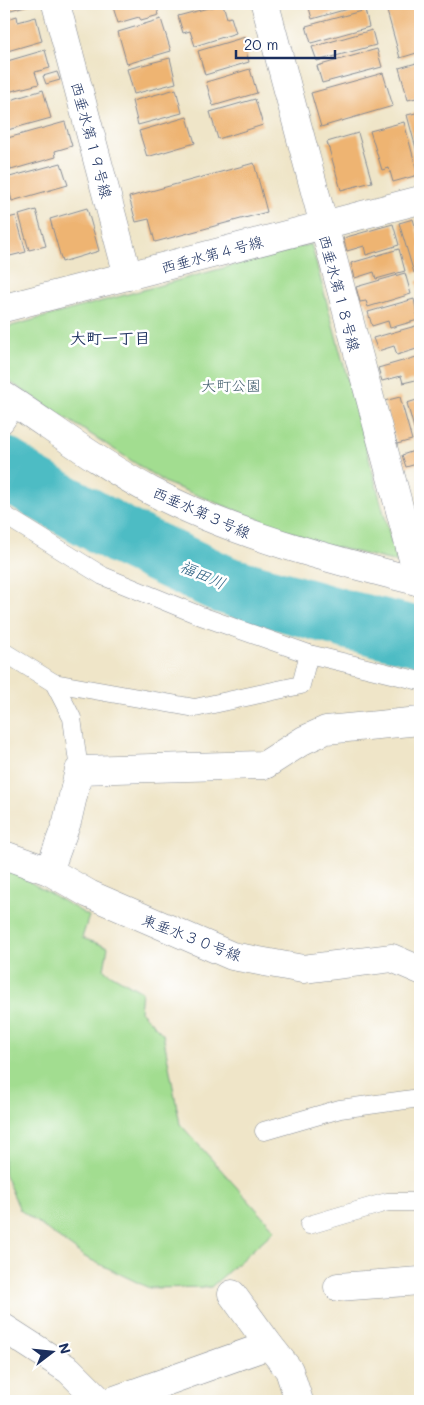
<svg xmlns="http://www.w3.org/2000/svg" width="424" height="1405" viewBox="0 0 424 1405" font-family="Mali,'Klee One',sans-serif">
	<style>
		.green { fill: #a2dd90; stroke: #5e8677 }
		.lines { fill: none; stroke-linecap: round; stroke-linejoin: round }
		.river { stroke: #4dbcc4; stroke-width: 59 }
		.building { fill: #eeb472 }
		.service-casing { stroke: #858a93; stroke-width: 19 }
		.minor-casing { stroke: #858a93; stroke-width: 29 }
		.service { stroke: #fff; stroke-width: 18 }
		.minor { stroke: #fff; stroke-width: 28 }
		.labels { text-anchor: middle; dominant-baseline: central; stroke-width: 5; stroke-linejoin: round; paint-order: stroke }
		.street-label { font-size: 15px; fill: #1b2f5e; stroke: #fff }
		.park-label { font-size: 15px; fill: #3d5a6a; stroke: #fff }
		.neighbourhood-label { font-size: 16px; font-weight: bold; fill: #1b2f5e; stroke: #fff }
		.water-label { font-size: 16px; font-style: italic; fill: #2c6082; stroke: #fff }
	</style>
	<rect width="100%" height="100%" fill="#fff"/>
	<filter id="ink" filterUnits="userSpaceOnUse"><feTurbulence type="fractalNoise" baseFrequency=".02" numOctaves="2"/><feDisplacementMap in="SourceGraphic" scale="10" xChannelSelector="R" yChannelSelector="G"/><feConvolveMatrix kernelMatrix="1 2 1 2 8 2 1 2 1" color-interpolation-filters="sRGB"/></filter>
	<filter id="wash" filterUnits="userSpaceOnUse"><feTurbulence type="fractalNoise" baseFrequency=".0096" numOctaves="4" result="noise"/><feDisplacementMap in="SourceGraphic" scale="20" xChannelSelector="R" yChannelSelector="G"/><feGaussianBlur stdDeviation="1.12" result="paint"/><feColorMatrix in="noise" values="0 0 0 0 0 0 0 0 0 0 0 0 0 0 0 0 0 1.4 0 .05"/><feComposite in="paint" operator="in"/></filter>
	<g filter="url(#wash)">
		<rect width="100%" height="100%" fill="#efe5c8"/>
		<g class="green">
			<path d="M311 244 397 562 319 543 166 483 4 378V328Z"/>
			<path d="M4 867 89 916 82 938 108 947 104 970 142 992 140 1011 163 1034 180 1124 275 1230 211 1287 149 1288 85 1257 20 1210 4 1173Z"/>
		</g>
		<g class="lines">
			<path class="river" d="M4 466 25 482 123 537 225 585 348 620 420 637"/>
		</g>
		<g id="blocks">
			<g class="building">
				<path d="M4 4H32L4 12Z"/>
				<path d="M112 4H156L159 15 141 20 139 17 118 23Z"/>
				<path d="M223 4 227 18 231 17 236 33 195 46 190 31 183 33 178 16Z"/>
				<path d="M308 4H365L312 19Z"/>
				<path d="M385 4H420V52L400 58Z"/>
				<path d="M365 10 369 27 311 43 306 26Z"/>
				<path d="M17 16 18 22 36 17 42 41 4 52V20Z"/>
				<path d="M161 19 171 51 127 64 118 32Z"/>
				<path d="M372 30 376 45 317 61 312 47Z"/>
				<path d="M245 37 249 50 246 51 249 62 205 75 198 51Z"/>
				<path d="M377 49 382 67 322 83 317 66Z"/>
				<path d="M45 50 50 68 35 72 39 84 4 93V62Z"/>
				<path d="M170 58 176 83 134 94 127 69Z"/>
				<path d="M420 62V97L408 100 399 68Z"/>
				<path d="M250 69 257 93 213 106 206 82Z"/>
				<path d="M57 72 60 80 46 84 43 76Z"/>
				<path d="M383 73 393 106 321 127 311 93Z"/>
				<path d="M176 89 182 113 138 125 132 101Z"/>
				<path d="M43 90 51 118 4 131V102Z"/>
				<path d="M255 99 263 125 218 139 210 112Z"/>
				<path d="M420 112V155L418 156 407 115Z"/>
				<path d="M187 117 195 143 147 157 139 131Z"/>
				<path d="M65 122 72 146 55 151 56 157 11 170 4 139Z"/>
				<path d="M404 122 418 175 393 182 389 168 382 170 370 131Z"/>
				<path d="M358 133 372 182 341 190 327 142Z"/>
				<path d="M61 163 68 185 12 201 6 178Z"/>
				<path d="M254 163 267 212 155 242 149 219 136 222 129 197Z"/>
				<path d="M87 208 99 251 62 262 50 219Z"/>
				<path d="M36 210 46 246 29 250 19 215Z"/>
				<path d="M16 216 26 252 10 256 4 234V219Z"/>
				<path d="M413 219 420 242V271L414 273 399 223Z"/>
				<path d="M393 224 399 245 366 255 364 246 347 251 343 238Z"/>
				<path d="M399 249 405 271 376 279 374 272 355 278 351 263Z"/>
				<path d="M405 273 411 294 368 307 366 301 360 302 356 287Z"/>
				<path d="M420 280V293L416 282Z"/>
				<path d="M414 299 418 320 390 328 388 321 372 326 368 312Z"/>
				<path d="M419 325 420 348 397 355 394 346 378 351 373 338Z"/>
				<path d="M420 356V379L403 383 401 376 382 381 378 368Z"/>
				<path d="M400 397 412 440 397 444 384 401Z"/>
				<path d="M420 399V438L417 439 407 403Z"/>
				<path d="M420 449V463L406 467 402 455Z"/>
			</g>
		</g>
	</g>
	<g filter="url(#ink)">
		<use href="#blocks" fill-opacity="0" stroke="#858a93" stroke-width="1"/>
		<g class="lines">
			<defs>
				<g id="service">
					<path d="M4 424 17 405"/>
					<path d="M4 515 103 576 201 616 309 654 420 681"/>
					<path d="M4 652 54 683 72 718 79 770"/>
					<path d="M54 683 195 708 301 685 309 654"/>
					<path d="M264 1131 340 1109 420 1098"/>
					<path d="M309 1225 387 1202H420"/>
				</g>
				<g id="minor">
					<path d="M56 4 128 276"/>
					<path d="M265 4 419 582"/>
					<path d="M4 308 420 200"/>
					<path d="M4 396C53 428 99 463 151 491 235 535 329 559 420 582"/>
					<path d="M4 855 49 871 89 894 232 956 303 969 392 958 420 970"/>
					<path d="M49 871 67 822 79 770 265 765 304 740 326 730 420 721"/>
					<path d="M338 1287 420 1281"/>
					<path d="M232 1294 269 1345"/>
					<path d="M4 1328 69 1370 100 1401"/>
					<path d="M112 1401 269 1345 289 1370 299 1401"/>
				</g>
			</defs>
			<use href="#service" class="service-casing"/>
			<use href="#minor" class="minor-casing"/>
			<use href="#service" class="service"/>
			<use href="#minor" class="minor"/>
		</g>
	</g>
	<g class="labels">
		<g class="street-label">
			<text transform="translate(92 140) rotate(75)">西垂水第１９号線</text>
			<text transform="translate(212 254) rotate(-15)">西垂水第４号線</text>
			<text transform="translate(340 293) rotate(75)">西垂水第１８号線</text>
			<text transform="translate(202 512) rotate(24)">西垂水第３号線</text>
			<text transform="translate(192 937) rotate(21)">東垂水３０号線</text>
		</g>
		<g class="park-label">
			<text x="231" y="385">大町公園</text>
		</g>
		<g class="neighbourhood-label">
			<text x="110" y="337">大町一丁目</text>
		</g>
		<g class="water-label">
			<text transform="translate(203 574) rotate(24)">福田川</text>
		</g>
	</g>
	<rect width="424" height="1405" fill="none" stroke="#fff" stroke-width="20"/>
	<g transform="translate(52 1352) rotate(74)" stroke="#ffffff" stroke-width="4" paint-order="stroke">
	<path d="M0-4L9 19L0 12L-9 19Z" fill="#1b2f5e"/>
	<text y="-8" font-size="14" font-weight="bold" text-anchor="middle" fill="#1b2f5e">N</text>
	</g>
	<path d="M236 50v8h99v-8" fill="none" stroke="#1b2f5e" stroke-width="2.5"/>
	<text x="244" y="50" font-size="15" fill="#1b2f5e" stroke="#ffffff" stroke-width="4" paint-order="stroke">20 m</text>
</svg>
